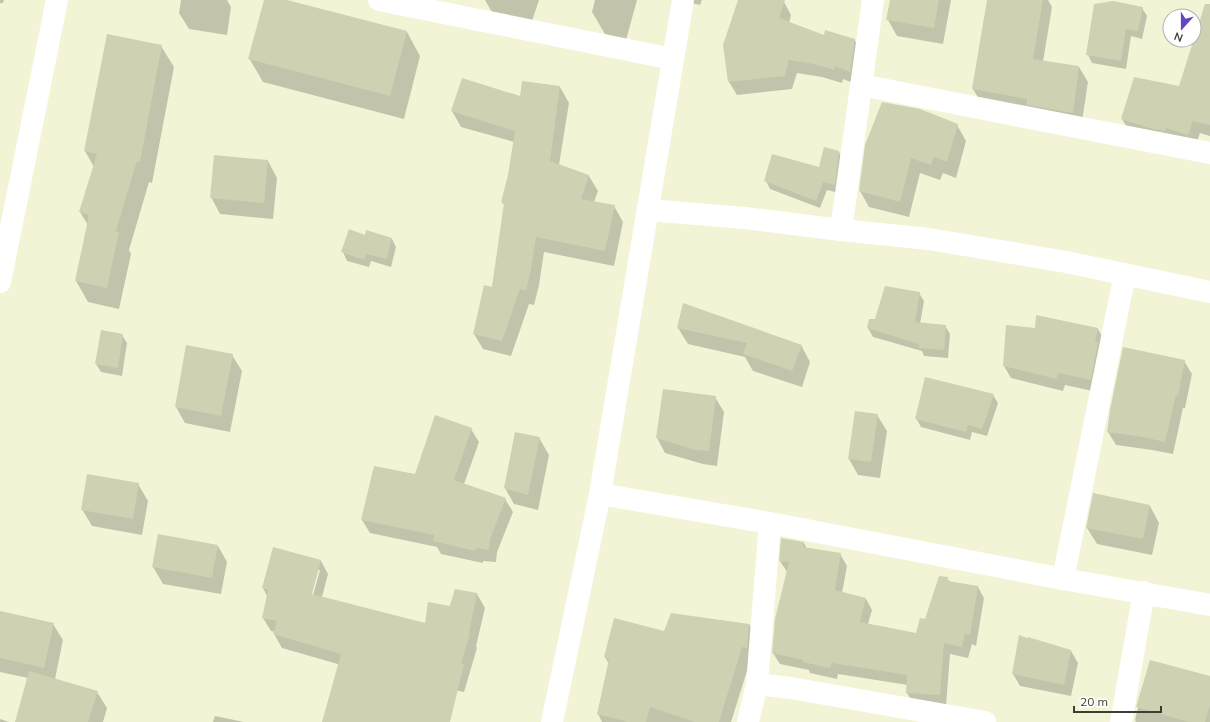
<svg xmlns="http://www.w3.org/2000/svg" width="1210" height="722" viewBox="0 0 1210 722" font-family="Mulish,sans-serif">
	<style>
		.shadow { fill: #0003; fill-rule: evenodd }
		.building { fill: #cfd1b3 }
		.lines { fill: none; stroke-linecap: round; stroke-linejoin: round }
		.minor { stroke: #fff; stroke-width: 22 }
		.tertiary { stroke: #fff; stroke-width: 22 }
	</style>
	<rect width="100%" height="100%" fill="#f3f4d6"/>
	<g class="shadow">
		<path d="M0 0H4L3 3H0Z"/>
		<path d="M181 0H227L231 7 227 35 189 29 179 13Z"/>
		<path d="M265 0H283L407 32 420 56 404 119 263 82 249 58Z"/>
		<path d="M485 0H539L530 27 493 14Z"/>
		<path d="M595 0H637L626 40 605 34 592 12Z"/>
		<path d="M680 0H702L700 5Z"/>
		<path d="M739 0H778L784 2 791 15 789 23 824 37 854 39 862 53 858 85 843 79 842 83 822 77 797 73 792 89 737 95 729 82 724 45Z"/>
		<path d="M891 0H951L943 44 897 36 888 20Z"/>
		<path d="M988 0H1048L1052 7 1043 62 1079 67 1088 82 1081 128 982 104 973 89Z"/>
		<path d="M1142 8 1147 16 1142 39 1131 36 1126 69 1092 63 1088 55Z"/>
		<path d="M1210 15V136L1200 133 1195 147 1130 132 1122 119 1179 87Z"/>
		<path d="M161 46 174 67 152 183 149 182 129 250 131 254 119 309 88 302 76 281 88 225 80 212 94 167 85 151Z"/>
		<path d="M560 87 569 103 559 165 589 176 598 191 594 202 614 206 623 222 614 266 544 252 539 285 534 305 529 304 511 356 483 349 474 334 492 288 505 206 502 202 509 175 514 142 461 127 452 111 521 97Z"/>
		<path d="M957 125 966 141 956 178 943 173 940 180 920 173 909 217 869 207 860 191Z"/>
		<path d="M839 152 844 160 839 193 827 190 820 208 770 189 766 181 820 168Z"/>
		<path d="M268 161 277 178 273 219 220 214 211 197Z"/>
		<path d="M365 236 392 239 396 247 391 267 371 261 369 267 347 261 343 252Z"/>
		<path d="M919 293 924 301 920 324 945 326 950 334 948 358 924 356 922 351 873 337 868 328Z"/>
		<path d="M678 328 801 345 810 362 802 387 753 371 745 357 688 344Z"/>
		<path d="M1036 329H1098L1105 342 1097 392 1065 385 1063 391 1011 378 1004 366Z"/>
		<path d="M101 332 122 335 127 343 122 376 101 372 96 364Z"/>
		<path d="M232 355 242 371 230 432 185 423 176 407Z"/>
		<path d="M1184 361 1192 374 1185 408H1183L1173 454 1152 450 1116 445 1108 432Z"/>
		<path d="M993 395 998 403 987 436 972 432 970 440 921 427 916 418Z"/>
		<path d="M715 397 724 412 717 466 703 464 665 453 657 438Z"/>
		<path d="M877 415 887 431 880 478 858 475 849 459Z"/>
		<path d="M471 429 479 442 464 484 505 499 513 512 497 552 496 562 483 561V563L441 554 437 547 370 533 362 520Z"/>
		<path d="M539 438 549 455 538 510 514 504 505 488Z"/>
		<path d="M138 484 148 501 142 535 92 526 82 509Z"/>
		<path d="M1150 506 1159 523 1152 555 1097 544 1087 528Z"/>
		<path d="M804 543 807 549 840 554 847 566 842 593 866 599 872 610 868 624 917 634 926 621 947 578 950 582 978 587 984 598 976 646 972 644 968 658 950 654 946 706 914 704 907 693 908 685 838 674 837 679 810 673 809 670 780 664 773 653 787 572 780 561Z"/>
		<path d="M218 546 227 562 221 594 163 584 153 567Z"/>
		<path d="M274 548 321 561 328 574 322 597 426 624 450 607 455 590 477 594 485 608 476 646 477 648 464 692 349 670 348 667 282 648 274 634 275 632 271 631 263 618 267 596 263 588ZM318 570H320L312 599 310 598Z"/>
		<path d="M0 612 53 624 63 640 55 679 97 692 107 708 103 722H16L28 678 0 672Z"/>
		<path d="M749 624 757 639 731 722H602L598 714 609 664 605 657 665 632Z"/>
		<path d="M1028 640 1071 651 1078 663 1071 696 1020 686 1013 674Z"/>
		<path d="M1150 661 1210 677V722H1136L1135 720Z"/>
		<path d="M215 716 244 722H213Z"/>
		<path d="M0 719 9 722H0Z"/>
	</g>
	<g class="building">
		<path d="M264 0H287L407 31 390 96 248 59Z"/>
		<path d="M738 0H785L779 18 824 35 825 30 855 39 850 72 835 66 834 70 814 64 789 60 785 76 728 82 723 45Z"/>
		<path d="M890 0H939L934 28 886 20Z"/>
		<path d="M987 0H1043L1033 59 1079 66 1073 113 1027 105V99L972 89Z"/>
		<path d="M1113 1 1143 7 1138 31 1126 29 1121 61 1086 55 1094 4Z"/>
		<path d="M1205 4H1210V125L1193 121 1188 135 1166 128 1165 131 1153 129 1121 119 1134 77 1179 86Z"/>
		<path d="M107 34 162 45 140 162 137 161 116 231 119 232 107 288 75 281 89 215 79 212 97 154 84 151Z"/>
		<path d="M462 78 520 96 522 81 560 86 550 161 589 175 581 199 615 205 605 251 536 237 531 269 526 291 520 289 502 341 473 334 484 285 492 287 504 203 501 202 508 175 515 131 451 111Z"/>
		<path d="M882 102 920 109 958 124 947 162 934 157 931 165 911 158 900 202 859 191 865 145Z"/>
		<path d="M824 147 839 151 835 185 823 182 816 201 764 181 772 154 819 167Z"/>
		<path d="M214 155 268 160 264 203 210 198Z"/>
		<path d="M349 229 365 235 366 230 392 238 387 259 366 254 364 260 341 252Z"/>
		<path d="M885 286 920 292 915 322 946 325 944 350 919 348V344L867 328 869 319H875Z"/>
		<path d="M683 303 802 345 792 371 743 354 747 343 677 328Z"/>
		<path d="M1036 315 1098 328 1095 342H1098L1091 380 1058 373 1057 379 1003 366 1006 325 1035 328Z"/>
		<path d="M101 330 123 334 118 368 95 364Z"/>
		<path d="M186 345 233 354 221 416 175 407Z"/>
		<path d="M1123 347 1185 360 1178 396 1176 395 1165 442 1143 437 1107 432 1110 410Z"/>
		<path d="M925 377 994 394 982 429 968 425 966 432 915 419Z"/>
		<path d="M663 389 716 396 709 451 695 450 656 438Z"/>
		<path d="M855 411 878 414 871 462 848 459Z"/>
		<path d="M435 415 472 428 454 480 506 498 490 539 489 550 476 548 475 551 433 541 434 535 361 520 374 466 415 474Z"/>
		<path d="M515 432 540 437 528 495 504 488Z"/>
		<path d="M87 474 139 483 133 519 81 510Z"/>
		<path d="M1093 493 1150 505 1143 539 1086 528Z"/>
		<path d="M158 534 218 545 212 578 152 567Z"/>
		<path d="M781 538 804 542 803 547 841 553 835 590 866 598 860 622 916 633 920 618 925 619 939 576 948 577V581L978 586 970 635 965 634 962 647 944 643 940 695 906 693 907 675 832 663 830 668 803 662V660L772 653 775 619 789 562 779 561Z"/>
		<path d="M273 547 321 560 312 594 425 623 428 602 450 606 455 589 477 593 469 633 470 634 461 664H464L450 722H322L341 654 273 634 277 621 262 618 268 590 262 588Z"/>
		<path d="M0 611 54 623 44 668 0 658Z"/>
		<path d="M671 613 749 624 747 648 742 647 719 722H695L650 707 646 722H628L597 714 609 659 604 657 614 618 664 631Z"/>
		<path d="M1019 635 1027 638 1028 637 1071 650 1064 685 1012 674Z"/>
		<path d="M1150 660 1210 676V705L1205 722H1189L1136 707Z"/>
		<path d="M29 671 98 691 88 722H15Z"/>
	</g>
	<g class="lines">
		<g class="minor">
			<path d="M379 0 673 59"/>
			<path d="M861 85 1210 153"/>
			<path d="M648 210 745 218 841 230 929 239 1066 262 1210 292"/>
			<path d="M841 230 873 0"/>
			<path d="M600 494 770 523 1063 579 1210 605"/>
			<path d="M770 523 757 684 791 688 985 722"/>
			<path d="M1063 579 1125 274"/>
			<path d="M552 722 600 494 683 0"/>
			<path d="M748 722 757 684"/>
			<path d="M1121 722 1144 592"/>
		</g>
		<path class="tertiary" d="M0 282 57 0"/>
	</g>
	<g transform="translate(1182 28) rotate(201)"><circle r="19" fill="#ffffff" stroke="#b1b1ad"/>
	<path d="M0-3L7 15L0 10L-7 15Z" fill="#6446bf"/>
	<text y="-6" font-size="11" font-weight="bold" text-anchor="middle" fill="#3d3d31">N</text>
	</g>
	<path d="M1074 706v6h87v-6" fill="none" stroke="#3d3d31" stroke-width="2"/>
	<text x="1080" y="706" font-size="12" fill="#3d3d31" stroke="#ffffff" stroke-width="3" paint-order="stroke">20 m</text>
</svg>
